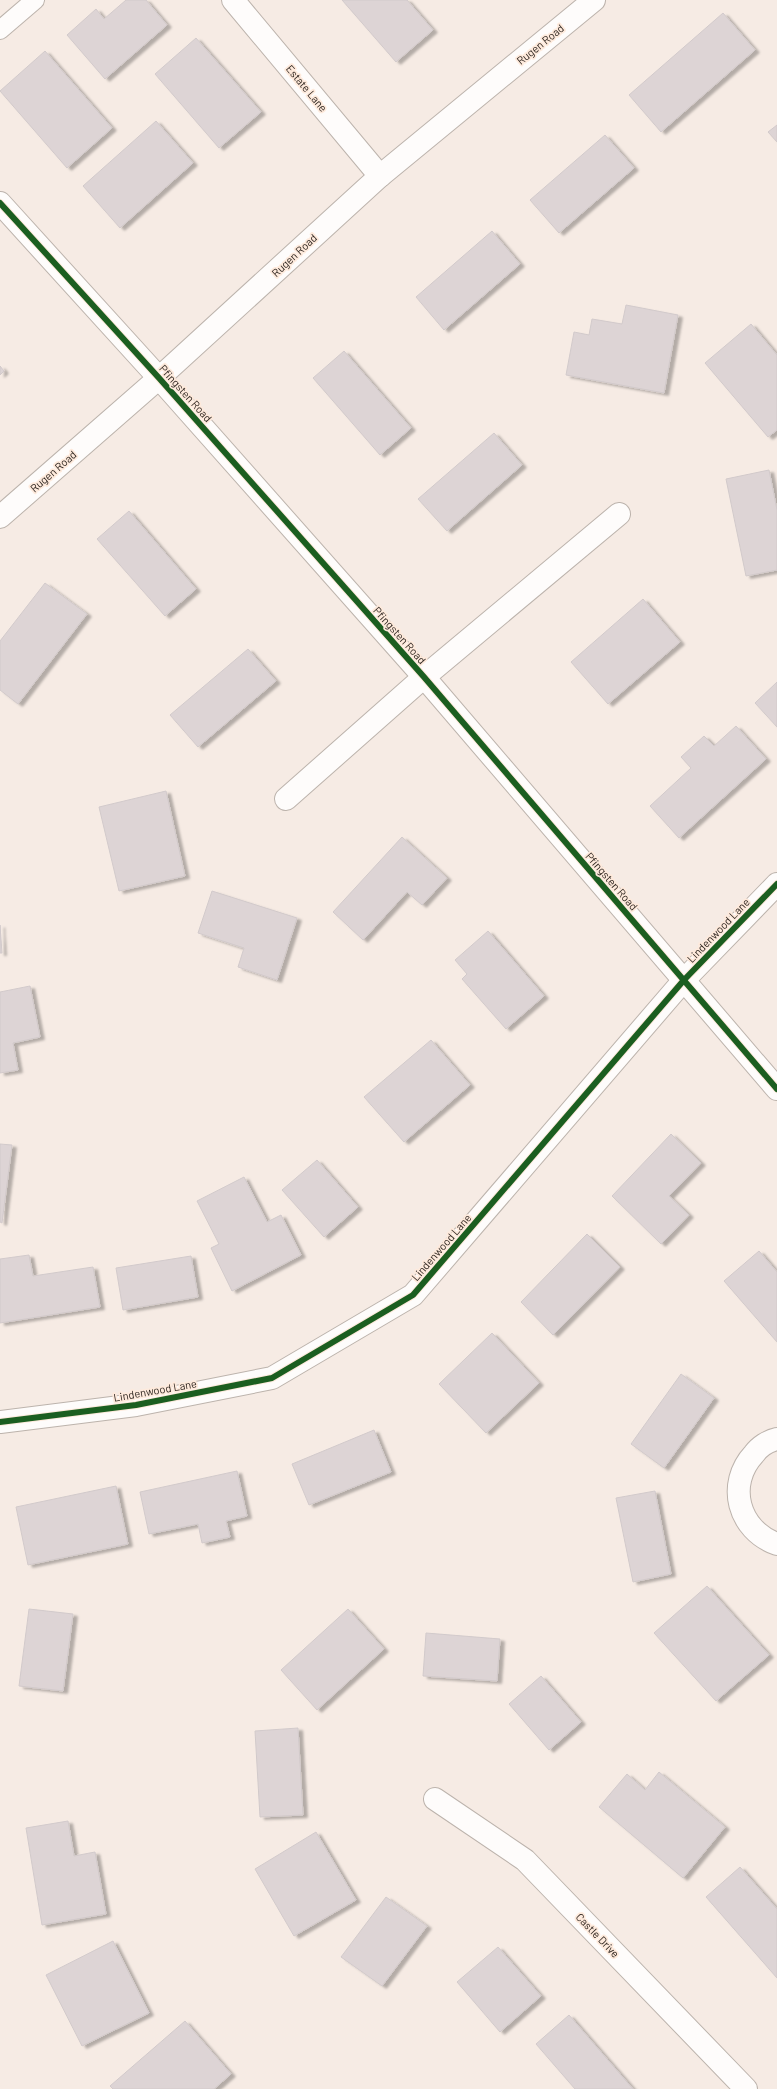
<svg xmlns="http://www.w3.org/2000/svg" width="777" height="2089" viewBox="0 0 777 2089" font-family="Barlow,sans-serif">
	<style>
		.building { fill: #ddd4d5; stroke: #d2cacb; filter: url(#shadow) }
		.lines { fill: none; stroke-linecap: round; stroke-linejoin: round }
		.lane-casing { stroke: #bcb3ac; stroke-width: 20 }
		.street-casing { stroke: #bcb3ac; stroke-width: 24 }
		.lane { stroke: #fefcfb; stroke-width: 18 }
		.street { stroke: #fefcfb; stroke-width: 22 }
		.cycleway-casing { stroke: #feeadc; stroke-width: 8 }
		.cycleway { stroke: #1b5e20; stroke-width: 6 }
		.labels { text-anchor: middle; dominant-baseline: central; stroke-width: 3.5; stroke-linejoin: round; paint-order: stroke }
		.street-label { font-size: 11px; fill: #2f2620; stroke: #feeadc }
	</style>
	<defs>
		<filter id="shadow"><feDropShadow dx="4.5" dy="2.5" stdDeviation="1" flood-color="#0004"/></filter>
	</defs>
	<rect width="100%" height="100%" fill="#f6ebe4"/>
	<g class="building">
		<path d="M126 0H146L167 25 105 79 67 35 96 9 104 19Z"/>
		<path d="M342 0H407L433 30 396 62Z"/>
		<path d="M723 13 755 50 661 132 629 95Z"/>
		<path d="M196 38 261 112 219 148 155 74Z"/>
		<path d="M45 51 112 128 67 168 0 91Z"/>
		<path d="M156 121 193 163 120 228 83 186Z"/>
		<path d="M777 125V142L768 132Z"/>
		<path d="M605 135 634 168 559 233 530 200Z"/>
		<path d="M492 231 520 264 444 330 416 297Z"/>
		<path d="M626 305 678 315 664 393 566 375 574 332 589 335 592 319 622 324Z"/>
		<path d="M751 324 777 355V430L768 437 705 363Z"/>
		<path d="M344 351 411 428 380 455 313 378Z"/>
		<path d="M0 366 4 371 0 375Z"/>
		<path d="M494 433 522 465 447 531 418 499Z"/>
		<path d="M769 470 777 510V570L746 576 726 479Z"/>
		<path d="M129 511 196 589 165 616 97 539Z"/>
		<path d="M45 583 87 614 18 704 0 690V641Z"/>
		<path d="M643 599 680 642 608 704 571 662Z"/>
		<path d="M248 649 276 681 198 747 170 715Z"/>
		<path d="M777 682V727L755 703Z"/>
		<path d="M736 726 766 759 679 838 650 806 691 768 681 757 704 736 714 746Z"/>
		<path d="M166 791 185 876 119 891 99 807Z"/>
		<path d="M402 837 447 878 422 905 407 892 363 940 333 912Z"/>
		<path d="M212 891 297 918 277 980 238 967 244 948 198 933Z"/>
		<path d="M0 925 2 953H0Z"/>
		<path d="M488 931 544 996 506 1029 462 979 467 974 455 960Z"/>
		<path d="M30 986 40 1037 13 1043 18 1070 0 1073V992Z"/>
		<path d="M431 1040 470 1085 404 1142 364 1097Z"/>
		<path d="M671 1134 701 1163 669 1196 689 1215 661 1244 612 1196Z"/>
		<path d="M0 1144 12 1145 2 1223 0 1222Z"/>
		<path d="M317 1160 358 1207 324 1237 282 1190Z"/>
		<path d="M244 1177 267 1222 281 1215 301 1255 232 1291 211 1248 219 1244 197 1201Z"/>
		<path d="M587 1234 620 1267 553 1335 521 1302Z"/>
		<path d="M759 1251 777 1272V1342L724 1281Z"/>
		<path d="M29 1255 33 1276 93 1267 100 1307 0 1323V1259Z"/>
		<path d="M191 1256 198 1297 123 1310 116 1268Z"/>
		<path d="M492 1333 539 1383 486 1433 439 1384Z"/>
		<path d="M681 1374 714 1398 664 1468 631 1444Z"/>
		<path d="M374 1430 391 1472 309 1505 292 1464Z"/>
		<path d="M237 1471 247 1516 226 1521 230 1537 202 1543 198 1524 149 1534 140 1492Z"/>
		<path d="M116 1486 128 1544 28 1565 16 1507Z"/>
		<path d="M655 1491 671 1574 633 1582 616 1498Z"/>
		<path d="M707 1586 769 1655 716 1701 654 1633Z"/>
		<path d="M29 1609 73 1614 63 1691 19 1686Z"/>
		<path d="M348 1609 384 1649 317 1710 281 1670Z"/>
		<path d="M426 1633 500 1639 497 1681 423 1676Z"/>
		<path d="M541 1676 581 1722 549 1750 509 1704Z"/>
		<path d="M298 1728 303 1815 260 1817 255 1731Z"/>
		<path d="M659 1772 725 1827 683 1878 599 1807 627 1774 645 1790Z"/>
		<path d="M68 1821 74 1856 95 1852 106 1914 42 1925 26 1828Z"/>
		<path d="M316 1832 356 1900 294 1936 255 1869Z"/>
		<path d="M740 1867 777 1909V1978L706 1897Z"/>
		<path d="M386 1897 427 1926 382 1986 341 1957Z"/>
		<path d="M113 1941 149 2013 82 2046 46 1975Z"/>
		<path d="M498 1947 541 1996 500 2032 457 1982Z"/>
		<path d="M569 2015 633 2089H575L536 2044Z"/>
		<path d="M185 2021 231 2074 214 2089H113L110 2086Z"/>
	</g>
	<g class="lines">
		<defs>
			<path id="lane" d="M0 30 35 0"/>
			<g id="street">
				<path d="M233 0 380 176"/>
				<path d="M0 203 159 378 424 677 777 1089"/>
				<path d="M0 517 159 378 380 176 594 0"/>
				<path d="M286 799 424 677 619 514"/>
				<path d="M0 1422 136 1405 272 1378 413 1295 684 980 777 884"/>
				<path d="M777 1439C768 1441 759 1447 754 1454 726 1484 738 1530 777 1544"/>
				<path d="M435 1799 525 1860 746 2089"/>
			</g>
		</defs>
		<use href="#lane" class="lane-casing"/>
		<use href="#street" class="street-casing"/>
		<use href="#lane" class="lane"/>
		<use href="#street" class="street"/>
		<defs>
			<g id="cycleway">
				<path d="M0 203 159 378 424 677 777 1089"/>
				<path d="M0 1422 136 1405 272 1378 413 1295 684 980 777 884"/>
			</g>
		</defs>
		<use href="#cycleway" class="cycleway-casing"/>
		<use href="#cycleway" class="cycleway"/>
	</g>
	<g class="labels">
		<g class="street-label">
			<text transform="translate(540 44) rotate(-39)">Rugen Road</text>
			<text transform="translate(307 88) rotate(50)">Estate Lane</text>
			<text transform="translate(294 255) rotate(-43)">Rugen Road</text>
			<text transform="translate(186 393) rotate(48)">Pfingsten Road</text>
			<text transform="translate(53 471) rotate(-41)">Rugen Road</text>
			<text transform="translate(400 635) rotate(48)">Pfingsten Road</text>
			<text transform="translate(612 881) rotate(49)">Pfingsten Road</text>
			<text transform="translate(718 930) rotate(-46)">Lindenwood Lane</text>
			<text transform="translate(441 1247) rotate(-49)">Lindenwood Lane</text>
			<text transform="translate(155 1390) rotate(-10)">Lindenwood Lane</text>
			<text transform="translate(598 1935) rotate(46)">Castle Drive</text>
		</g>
	</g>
</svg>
